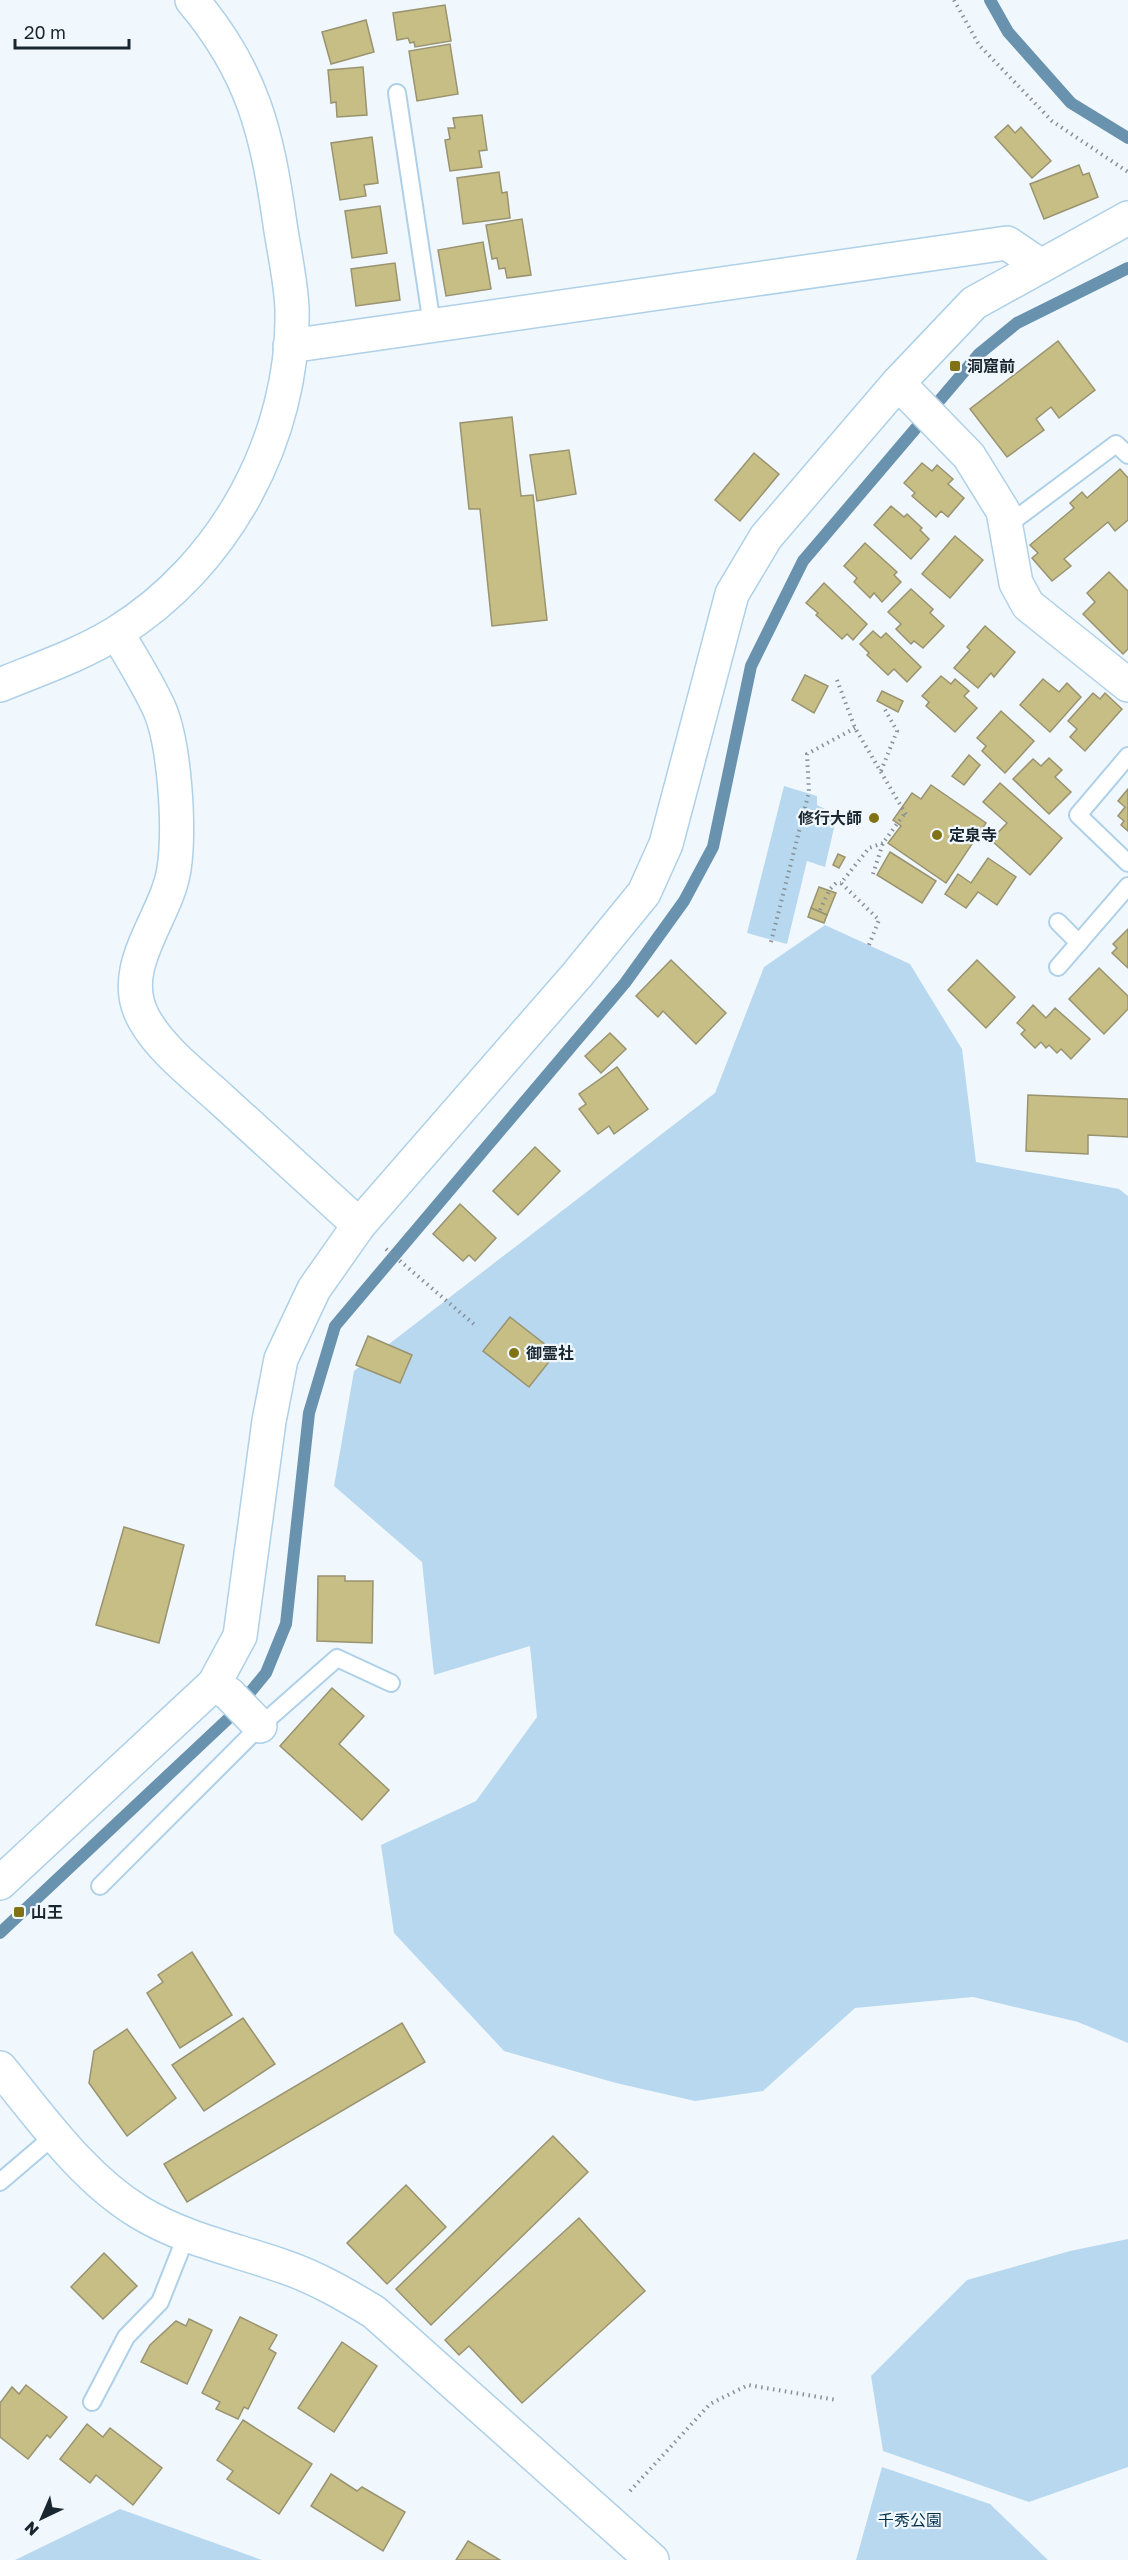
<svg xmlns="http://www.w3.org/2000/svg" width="1128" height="2560" viewBox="0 0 1128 2560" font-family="'Golos Text','Noto Sans JP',sans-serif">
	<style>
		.green { fill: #b8d8f0 }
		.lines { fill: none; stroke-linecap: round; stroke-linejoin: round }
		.stream { stroke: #6992ae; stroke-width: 12 }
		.building { fill: #c7be85; stroke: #999370; stroke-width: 1.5 }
		.service-casing { stroke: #aed0e8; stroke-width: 20 }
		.minor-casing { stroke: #aed0e8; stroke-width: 36 }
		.tertiary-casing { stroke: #aed0e8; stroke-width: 36 }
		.path { stroke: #879198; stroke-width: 4; stroke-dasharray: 1.5 4.5; stroke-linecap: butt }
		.service { stroke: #fff; stroke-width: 16 }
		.minor { stroke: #fff; stroke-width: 33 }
		.tertiary { stroke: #fff; stroke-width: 33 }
		.poi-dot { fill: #817315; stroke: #f1f8fd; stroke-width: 2 }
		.labels { text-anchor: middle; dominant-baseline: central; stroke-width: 4.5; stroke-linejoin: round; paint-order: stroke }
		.poi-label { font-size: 16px; font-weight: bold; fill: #19262f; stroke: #f1f8fd; text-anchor: start }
		.park-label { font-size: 16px; fill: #033049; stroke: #f1f8fd }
	</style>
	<rect width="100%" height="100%" fill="#f1f8fd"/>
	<g class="green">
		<path d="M784 786 817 796V805L837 815 825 867 807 861 787 944 747 933Z"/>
		<path d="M825 925 910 964 962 1049 976 1162 1119 1189 1128 1196V2043L1078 2022 973 1997 855 2008 763 2091 695 2101 616 2083 504 2051 394 1933 381 1845 476 1801 537 1717 530 1646 434 1675 422 1562 334 1486 354 1371 715 1093 764 967Z"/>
		<path d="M1128 2239V2467L1029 2502 883 2451 871 2376 967 2280 1070 2251Z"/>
		<path d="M882 2467 990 2504 1048 2560H856Z"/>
		<path d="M120 2509 262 2560H15Z"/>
	</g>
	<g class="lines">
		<g class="stream">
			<path d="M990 0 1008 32 1071 103 1128 138"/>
			<path d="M0 1933 229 1718 266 1673 286 1624 309 1413 335 1326 625 983 684 901 713 847 751 666 803 561 979 354 1017 323 1128 268"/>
		</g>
	</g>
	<g class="building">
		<path d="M445 5 451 41 415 47 414 42 410 43 408 38 397 40 393 13Z"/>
		<path d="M366 20 374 52 331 64 322 32Z"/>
		<path d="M450 44 458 94 417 101 409 51Z"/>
		<path d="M363 67 367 115 337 117 336 102 331 103 328 70Z"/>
		<path d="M482 115 487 150 479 151 482 167 450 171 445 140 450 139 448 128H455L453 118Z"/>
		<path d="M1008 125 1015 133 1021 127 1051 161 1032 178 995 137Z"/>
		<path d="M372 137 378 183 364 185 366 196 340 200 331 143Z"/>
		<path d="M1079 165 1083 175 1089 173 1098 197 1044 219 1030 184Z"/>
		<path d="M499 172 502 193 507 192 510 218 463 224 457 178Z"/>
		<path d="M380 206 387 253 352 258 345 211Z"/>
		<path d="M522 219 531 275 507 278 505 268 499 269 497 258 492 259 486 225Z"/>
		<path d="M483 242 491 289 446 296 438 250Z"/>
		<path d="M395 263 400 300 356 306 351 269Z"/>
		<path d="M1058 341 1095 390 1059 418 1051 407 1036 419 1044 430 1007 457 970 409Z"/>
		<path d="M512 417 521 496 533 495 547 620 492 626 480 509H469L460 423Z"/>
		<path d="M569 450 576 494 537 501 530 455Z"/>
		<path d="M754 453 779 474 740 521 715 500Z"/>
		<path d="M922 463 932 471 937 465 953 479 948 484 964 498 948 517 941 511 936 517 912 496 915 493 904 483Z"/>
		<path d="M1120 469 1128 478V520L1115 531 1108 522 1064 559 1071 566 1052 581 1032 558 1038 553 1030 545 1074 508 1070 503 1082 492 1087 498Z"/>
		<path d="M891 506 904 517 907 514 922 528 920 530 929 539 911 559 874 525Z"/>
		<path d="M955 536 983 560 950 598 922 574Z"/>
		<path d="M865 543 897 572 894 575 901 582 882 602 874 593 870 598 854 582 857 578 844 566Z"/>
		<path d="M1109 572 1128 591V649L1123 654 1083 614 1095 602 1087 593Z"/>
		<path d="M824 583 867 624 853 640 847 634 842 639 816 615 818 613 806 603Z"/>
		<path d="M911 589 933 609 930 613 944 626 923 648 914 641 911 644 896 629 901 624 888 612Z"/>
		<path d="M985 626 1015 652 994 677 991 673 978 688 954 668 970 650 967 647Z"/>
		<path d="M873 631 881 638 886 633 921 667 907 682 894 669 888 675 867 655 869 653 860 644Z"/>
		<path d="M805 675 828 686 814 713 792 700Z"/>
		<path d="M941 676 951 684 955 679 969 691 964 696 977 708 955 732 926 706 929 702 922 696Z"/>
		<path d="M1043 679 1059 692 1067 683 1081 697 1050 732 1020 705Z"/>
		<path d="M882 691 903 701 898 712 877 701Z"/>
		<path d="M1093 693 1100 699 1105 693 1122 709 1085 751 1070 737 1077 729 1068 721Z"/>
		<path d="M1001 711 1034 741 1005 773 982 751 986 746 977 738Z"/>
		<path d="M969 755 980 765 964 785 952 776Z"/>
		<path d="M1049 758 1062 770 1055 777 1071 792 1049 814 1013 779 1033 759 1041 766Z"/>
		<path d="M1000 783 1062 838 1030 875 991 840 1007 823 983 802Z"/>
		<path d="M931 785 986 823 946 883 888 843 901 826 893 820 912 793 921 799Z"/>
		<path d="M1128 789V831L1121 825 1124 821 1118 816 1125 807 1118 801Z"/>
		<path d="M890 852 936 881 922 903 877 875Z"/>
		<path d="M838 854 845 857 839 868 833 865Z"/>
		<path d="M988 858 1016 877 997 905 978 892 966 908 945 894 958 874 971 883Z"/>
		<path d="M819 887 836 893 827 915 811 908Z"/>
		<path d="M811 908 827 915 824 923 808 917Z"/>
		<path d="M1128 929V968L1112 953 1117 948 1113 944Z"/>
		<path d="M671 960 726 1013 696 1044 663 1011 658 1017 636 996Z"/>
		<path d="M977 960 1015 997 986 1028 948 990Z"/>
		<path d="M1099 968 1128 996V1009L1104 1034 1069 999Z"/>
		<path d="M1033 1005 1046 1018 1055 1008 1090 1039 1071 1059 1061 1049 1057 1053 1049 1045 1046 1048 1041 1042 1035 1048 1021 1034 1025 1030 1017 1023Z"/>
		<path d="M610 1033 626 1049 601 1073 585 1056Z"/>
		<path d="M617 1067 648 1109 614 1134 609 1126 598 1134 579 1109 586 1104 579 1094Z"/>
		<path d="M1028 1095 1128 1099V1137L1088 1135V1154L1026 1151Z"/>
		<path d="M535 1147 560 1171 518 1215 493 1191Z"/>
		<path d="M460 1204 496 1238 475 1261 469 1255 463 1261 433 1234Z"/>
		<path d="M510 1317 556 1353 529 1387 483 1351Z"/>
		<path d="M368 1336 412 1355 400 1383 356 1365Z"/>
		<path d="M124 1527 184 1545 159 1643 96 1625Z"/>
		<path d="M318 1576H345V1581H373L372 1643 317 1641Z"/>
		<path d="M332 1688 364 1716 339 1744 389 1790 362 1820 280 1746Z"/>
		<path d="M192 1952 232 2015 180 2048 147 1993 163 1982 158 1975Z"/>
		<path d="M243 2018 275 2064 204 2111 172 2065Z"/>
		<path d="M402 2023 425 2062 187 2202 164 2164Z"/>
		<path d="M127 2029 176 2098 127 2136 89 2083 94 2051Z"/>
		<path d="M553 2136 588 2172 431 2325 396 2289Z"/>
		<path d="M406 2185 446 2227 387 2284 347 2243Z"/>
		<path d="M579 2218 645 2291 522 2403 469 2346 459 2355 445 2340Z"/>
		<path d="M104 2253 137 2286 103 2319 71 2287Z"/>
		<path d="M240 2317 277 2335 269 2349 276 2353 248 2409 244 2407 238 2419 216 2409 220 2402 202 2393Z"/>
		<path d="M189 2319 212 2330 187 2384 141 2362 150 2345 176 2321 186 2326Z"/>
		<path d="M342 2342 377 2366 334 2432 298 2408Z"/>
		<path d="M26 2385 67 2417 50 2438 47 2435 28 2459 0 2437V2403L12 2387 19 2394Z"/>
		<path d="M243 2420 312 2464 279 2514 227 2479 233 2471 217 2460Z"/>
		<path d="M87 2424 103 2437 110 2428 162 2468 133 2505 96 2475 90 2483 60 2459Z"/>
		<path d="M331 2474 357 2491 362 2487 405 2512 383 2551 311 2506Z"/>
		<path d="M468 2541 500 2560H456Z"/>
	</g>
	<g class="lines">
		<defs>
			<g id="service">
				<path d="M397 93 432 325"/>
				<path d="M1005 527 1116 444 1128 455"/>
				<path d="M1128 756 1078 815 1128 863"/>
				<path d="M1058 922 1079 943"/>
				<path d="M1058 967 1128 886"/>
				<path d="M100 1886 260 1726 337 1658 391 1683"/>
				<path d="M0 2182 55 2135"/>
				<path d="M92 2402 126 2337 160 2302 187 2234"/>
			</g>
			<g id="minor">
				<path d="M290 346 1007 243 1041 266"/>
				<path d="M898 383 969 456 1003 511 1016 583 1028 605 1128 685"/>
				<path d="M214 1684 229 1694 260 1726"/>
				<path d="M0 2068C42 2119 83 2178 139 2212 183 2239 237 2250 285 2267 317 2278 346 2295 374 2312L652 2560"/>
			</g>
			<g id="tertiary">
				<path d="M117 633C131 657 147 682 159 708 175 744 180 829 174 869 167 918 115 968 144 1019 162 1051 196 1076 222 1100 268 1142 314 1184 359 1225"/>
				<path d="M0 685C39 669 80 655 116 633 225 566 295 437 292 309 291 281 284 252 280 224 267 133 253 72 192 0"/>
				<path d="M0 1883 214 1684 240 1636 269 1421 281 1359 314 1289 359 1225 577 975 644 893 666 844 732 594 766 537 898 383 974 303 1128 218"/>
			</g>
		</defs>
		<use href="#service" class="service-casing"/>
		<use href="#minor" class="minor-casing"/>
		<use href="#tertiary" class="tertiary-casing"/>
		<g class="path">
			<path d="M954 0 979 45 1052 121 1128 172"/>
			<path d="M837 680 855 728 908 818"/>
			<path d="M881 771 897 731 883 706"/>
			<path d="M873 874 883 843 905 813"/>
			<path d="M820 910 830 889 836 883H841"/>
			<path d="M771 942 809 792 807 754 855 728"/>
			<path d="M869 945 879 920 841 883 869 848 883 843"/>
			<path d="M386 1249 476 1326"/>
			<path d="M630 2491 710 2404 748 2385 837 2400"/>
		</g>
		<use href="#service" class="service"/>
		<use href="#minor" class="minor"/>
		<use href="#tertiary" class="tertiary"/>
	</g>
	<g class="poi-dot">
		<rect x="949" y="360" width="12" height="12" rx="3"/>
		<circle cx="874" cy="818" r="6"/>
		<circle cx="937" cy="835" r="6"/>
		<circle cx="514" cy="1353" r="6"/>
		<rect x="13" y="1906" width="12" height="12" rx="3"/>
	</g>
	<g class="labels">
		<g class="poi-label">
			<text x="967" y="366">洞窟前</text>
			<text x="862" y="818" text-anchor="end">修行大師</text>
			<text x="949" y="835">定泉寺</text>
			<text x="526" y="1353">御霊社</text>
			<text x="31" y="1912">山王</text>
		</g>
		<g class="park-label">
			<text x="910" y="2520">千秀公園</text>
		</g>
	</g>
	<g transform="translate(42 2518) rotate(224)" stroke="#f1f8fd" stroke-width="4.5" paint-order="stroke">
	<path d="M0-4.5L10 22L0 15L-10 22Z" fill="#19262f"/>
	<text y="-9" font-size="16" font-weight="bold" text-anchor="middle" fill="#19262f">N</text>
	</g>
	<path d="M15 39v9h114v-9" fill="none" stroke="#19262f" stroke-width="3"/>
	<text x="24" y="39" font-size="18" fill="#19262f" stroke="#f1f8fd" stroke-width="4.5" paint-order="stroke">20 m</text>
</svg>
